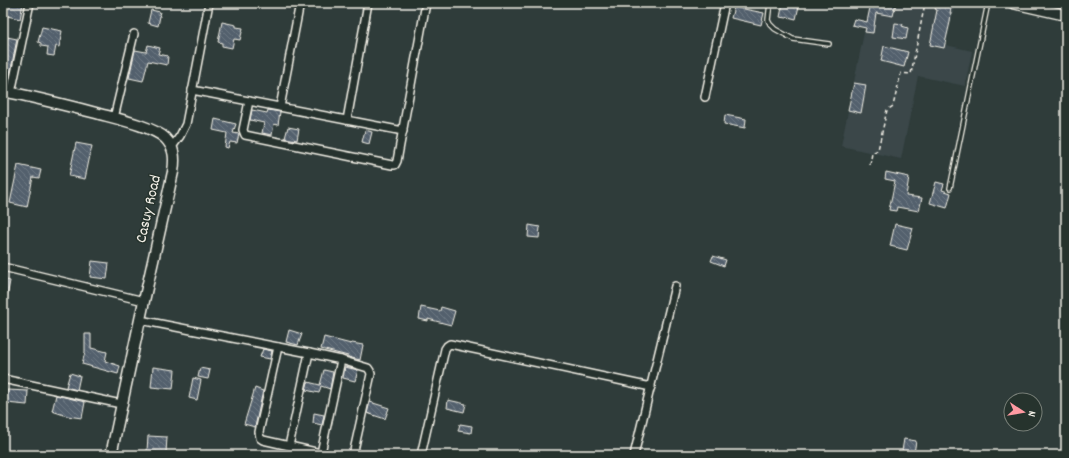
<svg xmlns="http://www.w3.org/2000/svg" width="1069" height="458" viewBox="0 0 1069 458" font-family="Dekko,sans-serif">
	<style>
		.built { fill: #3a4749 }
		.building { fill: url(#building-back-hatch); stroke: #f4f1e8 }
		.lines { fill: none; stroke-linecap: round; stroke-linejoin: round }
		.lane-casing { stroke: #f4f1e8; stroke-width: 6 }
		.street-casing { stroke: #f4f1e8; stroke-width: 10 }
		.secondary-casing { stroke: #f4f1e8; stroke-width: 13 }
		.path { stroke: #f4f1e8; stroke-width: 1.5; stroke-dasharray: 4 3; stroke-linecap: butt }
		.lane { stroke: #26332d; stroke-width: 3.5 }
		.street { stroke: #26332d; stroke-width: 7 }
		.secondary { stroke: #26332d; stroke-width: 10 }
		.labels { text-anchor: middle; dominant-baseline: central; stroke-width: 3; stroke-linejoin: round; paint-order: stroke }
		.street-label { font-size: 16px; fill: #f4f1e8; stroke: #26332d }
	</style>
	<defs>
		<pattern id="building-back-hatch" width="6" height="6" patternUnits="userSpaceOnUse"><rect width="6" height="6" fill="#53616d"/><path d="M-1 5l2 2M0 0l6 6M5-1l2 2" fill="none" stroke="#6c7882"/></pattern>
	</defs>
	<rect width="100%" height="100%" fill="#2f3c3a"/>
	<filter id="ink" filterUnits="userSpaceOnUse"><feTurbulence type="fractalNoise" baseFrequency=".025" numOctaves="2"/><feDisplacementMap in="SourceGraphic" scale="8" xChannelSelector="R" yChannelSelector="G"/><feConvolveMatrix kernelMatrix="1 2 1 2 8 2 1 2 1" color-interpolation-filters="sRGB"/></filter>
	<g filter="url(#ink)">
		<path class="built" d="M870 3H955L946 45 972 51 965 86 918 76 901 159 841 146Z"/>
		<g class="building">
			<path d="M8 3H23L20 19 3 15 4 4 7 5Z"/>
			<path d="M783 3H790V4L799 6 796 19 788 17 787 18 780 17Z"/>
			<path d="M871 3H896L893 16 876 13 873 33 865 32 866 28 852 25 854 19 867 22Z"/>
			<path d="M937 3H952L950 13H951L950 22 944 48 930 45 937 10 935 9Z"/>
			<path d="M734 7 764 13 761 25 731 18Z"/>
			<path d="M151 10 160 12 159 15 160 16 158 26 148 23Z"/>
			<path d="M222 22 236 25V27L243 28 240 40 234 39 232 48 222 46V43L218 42Z"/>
			<path d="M895 23 903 24 902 26 908 28 906 39 893 37Z"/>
			<path d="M42 27 62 31 59 47 56 46 54 56 47 55 48 47 41 46V43L38 42Z"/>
			<path d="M7 37 17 39 10 74 3 73V54Z"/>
			<path d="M148 45 160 48 158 54 168 56 167 65 148 61 143 81 129 78 135 50 146 52Z"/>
			<path d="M884 46 908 52 904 67 881 61Z"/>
			<path d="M854 83 866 85 861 113 848 110Z"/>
			<path d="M252 110 267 113 268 110 280 112 278 125 274 124 272 135 262 133 264 123 250 120Z"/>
			<path d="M725 115 746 119 745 128 724 124Z"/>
			<path d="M215 119 236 124 233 133 239 134 237 143 230 142 228 148 225 147 227 133 213 130Z"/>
			<path d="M288 127 299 129 297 140 285 138Z"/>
			<path d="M365 130 372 132 369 144 362 142Z"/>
			<path d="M76 143 92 146 85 179 69 176Z"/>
			<path d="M18 165 41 170 39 178 33 177 27 207 10 203Z"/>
			<path d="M886 172 909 177 906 196 922 198 919 211 897 207 896 211 889 210 895 181 885 179Z"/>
			<path d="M936 182 944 184 942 190 951 193 947 208 930 203Z"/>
			<path d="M895 224 913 228 907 250 890 246Z"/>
			<path d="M529 225 540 227 539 238 528 237Z"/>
			<path d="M713 256 726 260 724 266 711 261Z"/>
			<path d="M92 261 109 263 107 279 90 277Z"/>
			<path d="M3 279 10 281 6 302H3Z"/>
			<path d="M421 307 440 311 441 307 455 311 451 325 428 319V321L419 319Z"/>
			<path d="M289 330 302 334 298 345 286 342Z"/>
			<path d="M85 334H91V348L107 352 105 361 120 366 118 374 82 364 85 352Z"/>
			<path d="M324 337 351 344 352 343 363 345 360 360 348 357V356L321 349Z"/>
			<path d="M263 349 272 351 270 359 260 357Z"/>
			<path d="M153 367 175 370 173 389 151 387Z"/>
			<path d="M345 367 358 370 355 381 343 378Z"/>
			<path d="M200 368 210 370 208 379 198 377Z"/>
			<path d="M324 370 333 372 330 389 321 386 319 393 306 390 308 382 320 385Z"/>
			<path d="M70 373 80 376 77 390 66 387Z"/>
			<path d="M193 378 201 380 197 400 189 398Z"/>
			<path d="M255 388 263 391 255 427 244 424Z"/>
			<path d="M7 390 28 391 27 405 6 403Z"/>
			<path d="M56 395 85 402 82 418 67 416 52 411Z"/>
			<path d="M448 400 466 404 464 412 447 408Z"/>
			<path d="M370 402 389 408 385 419 367 413Z"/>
			<path d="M314 413 324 415 322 425 313 423Z"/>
			<path d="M460 424 472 426 471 433 458 431Z"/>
			<path d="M148 436 167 437 166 453 147 451Z"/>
			<path d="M904 439 916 441 914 453 902 451Z"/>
		</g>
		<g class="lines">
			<defs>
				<g id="lane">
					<path d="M770 3 768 20 770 24 775 29 793 39 829 44"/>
					<path d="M950 188 988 3"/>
				</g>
				<g id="street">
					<path d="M192 90 403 131"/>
					<path d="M11 93 30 3"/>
					<path d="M705 97 725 3"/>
					<path d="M249 101 243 130 245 135 392 165H395L397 161 426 3"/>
					<path d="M280 107 300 3"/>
					<path d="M114 118 134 34"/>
					<path d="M347 120 368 3"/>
					<path d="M172 147 180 136 186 124 209 3"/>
					<path d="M3 267 144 301"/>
					<path d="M140 320 309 353 341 360 368 368 370 371 371 374 353 455"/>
					<path d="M278 347 259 432 260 438 263 440 329 455"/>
					<path d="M3 379 121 404"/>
					<path d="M289 446 309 353"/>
					<path d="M321 453 341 360"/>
					<path d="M421 455 445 349 447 346 450 344 651 387"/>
					<path d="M634 455 675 286"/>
				</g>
				<g id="secondary">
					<path d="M1013 3 1066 15"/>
					<path d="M3 91C34 97 65 105 96 113 114 118 152 126 165 138 175 148 175 159 173 172L144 301 111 455"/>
				</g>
			</defs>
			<use href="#lane" class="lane-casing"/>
			<use href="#street" class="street-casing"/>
			<use href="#secondary" class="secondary-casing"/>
			<path class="path" d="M870 165 872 153 878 150 887 110 893 106 901 73 911 74 925 3"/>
			<use href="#lane" class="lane"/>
			<use href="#street" class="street"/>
			<use href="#secondary" class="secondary"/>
		</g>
	</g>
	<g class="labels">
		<g class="street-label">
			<text transform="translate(149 209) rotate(-77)">Casuy Road</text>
		</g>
	</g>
	<rect width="1069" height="458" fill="none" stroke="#26332d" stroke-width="16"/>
	<rect x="8" y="8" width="1053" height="442" fill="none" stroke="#f4f1e8" stroke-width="1.5" filter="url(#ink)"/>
	<g transform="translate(1023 412) rotate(102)"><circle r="19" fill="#26332d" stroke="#787f78"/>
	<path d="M0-3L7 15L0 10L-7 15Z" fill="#ff9aa2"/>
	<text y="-6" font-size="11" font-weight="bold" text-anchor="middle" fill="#f4f1e8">N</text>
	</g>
</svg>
